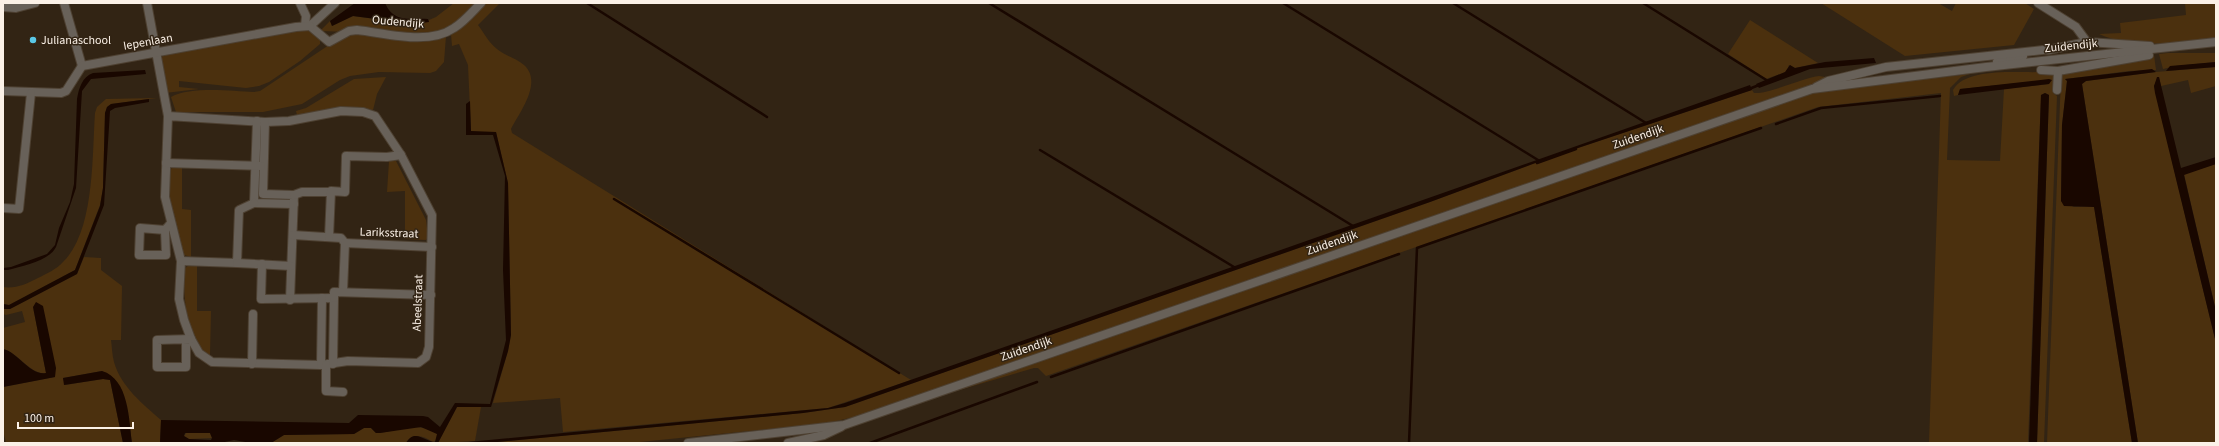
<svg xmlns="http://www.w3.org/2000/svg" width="2219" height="446" viewBox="0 0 2219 446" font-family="'Source Sans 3',sans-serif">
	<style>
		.green { fill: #4b300e }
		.water { fill: #190700; fill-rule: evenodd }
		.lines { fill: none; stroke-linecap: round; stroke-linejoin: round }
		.stream { stroke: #190700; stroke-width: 2.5 }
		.minor-casing { stroke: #4e4132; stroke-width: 10 }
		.minor { stroke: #686159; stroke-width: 8 }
		.poi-dot { fill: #5ac8e6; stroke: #322414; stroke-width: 1.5 }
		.labels { text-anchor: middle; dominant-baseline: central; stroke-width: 3; stroke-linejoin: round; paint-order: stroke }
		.street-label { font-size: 12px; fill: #fbf1e7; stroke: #322414 }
		.poi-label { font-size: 12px; fill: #fbf1e7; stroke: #322414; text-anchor: start }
	</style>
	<rect width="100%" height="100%" fill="#322414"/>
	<g class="green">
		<path d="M454 3H477L454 25 435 32 408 34 320 31 330 21 332 26 353 16 390 21 428 22 429 20 436 17Z"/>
		<path d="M484 3H500L478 25C484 33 489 43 497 49 505 56 516 58 524 65 543 82 520 112 511 129L512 133 911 380 828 408 563 432 560 398 493 403 508 351 511 335 508 183 496 132H471L468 65 459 44 452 46 451 34Z"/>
		<path d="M1821 3H1938L1952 11 1956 3H2025L2034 9 2014 45 1905 56Z"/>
		<path d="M2185 3H2216V40C2184 43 2128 48 2099 34L2121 33 2120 23 2186 15Z"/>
		<path d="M1750 20 1818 63 1795 68 1789 65 1786 72 1766 79 1728 54Z"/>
		<path d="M307 29 320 40V44L300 61 269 82 259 86 246 88 179 81V87L199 89 165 93 161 60 163 55Z"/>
		<path d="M353 34 446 36 444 62 436 71 430 73 379 72 350 76 340 80 302 104 263 112H176L171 97C191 86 231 91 254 92L260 91 338 39Z"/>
		<path d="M2168 53H2215L2216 62 2176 66 2163 69 2159 54Z"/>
		<path d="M2154 55 2156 70 2129 71 2065 79 2067 81 2062 125 2061 201 2074 207 2094 206 2132 443H2047L2061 76 2062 74Z"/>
		<path d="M2216 67V86L2191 93 2188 80 2161 86 2159 77 2154 86 2216 343V443H2138L2082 84 2086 81 2156 72Z"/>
		<path d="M2040 72 2054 74 2053 93 2057 96 2044 443H2037L2049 95 2045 93 2041 95 2028 443H1929L1941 93 1818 107 1046 376 1038 368H1034L939 396 1795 98 1820 91 1970 74 1961 77 1950 88 1947 160 2000 161 2004 89 2049 84 2050 80 1960 89 1958 95 1954 96 1953 90C1966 67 2017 73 2040 72Z"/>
		<path d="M1819 76 1831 78 866 414 828 423 630 443H487L803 413 845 407 1430 202 1554 156 1752 90 1754 93C1770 94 1799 79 1819 76Z"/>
		<path d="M386 77 377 94 373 110 352 107 297 115 296 111 306 108 354 79Z"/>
		<path d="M157 98 111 104 107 107 105 113 103 188 100 205 75 270 9 305 3 304V287C15 289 27 284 38 278 46 274 57 269 63 262 95 231 92 155 95 113L97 107 106 99Z"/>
		<path d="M389 161H396L426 220 428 237 426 240 405 239V191L387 192Z"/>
		<path d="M2216 164V311L2184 174Z"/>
		<path d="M174 167H182V209L191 210V257L184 255 169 203V170Z"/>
		<path d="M84 257 101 258V270L122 286 121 340H111C112 347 112 355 114 362 121 387 143 404 161 420L160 443H132L127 409 122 390 102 371 63 378 65 385 103 379 110 380 123 443H6L3 430V387L55 377 33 307 46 373C30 375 19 353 3 349V328L25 322 22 311 6 315 3 314V309H10L77 274Z"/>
		<path d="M189 265H197V311H211L210 355C184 342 184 293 184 269Z"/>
		<path d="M457 407H481L475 441 438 443Z"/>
		<path d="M411 427C421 427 429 428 437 434V440L433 442C424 436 412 432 406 443H271L284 435 354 434 364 428H371L376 433H380Z"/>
		<path d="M187 432 210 433 212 438 189 439 184 436Z"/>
	</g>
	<g class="water">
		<path d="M355 3H385C394 23 409 18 428 19L429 22 415 24 353 16 332 26 330 21Z"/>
		<path d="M1874 58 1876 63 1810 69 1759 88 1756 84 1785 72 1790 65 1795 68 1825 62Z"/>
		<path d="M2216 62V67L2166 71 2170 66Z"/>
		<path d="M2152 69 2156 72 2086 81 2082 84 2138 443H2132L2094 207 2064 206 2061 201 2062 125 2067 81 2065 79Z"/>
		<path d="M145 70 146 74 91 79 82 91 76 188 56 247C49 261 23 266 8 270H3V268L11 267 47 254 55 245 59 228 70 202 74 184 77 99C79 88 82 77 93 73Z"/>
		<path d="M2157 77H2159L2181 168 2216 157V164L2184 175 2216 311V343L2155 93 2154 86Z"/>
		<path d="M2049 79 2052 80 2049 84 1958 95 1960 89Z"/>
		<path d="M1750 85 1752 90 1554 156 1430 202 845 407 803 413 487 443H458L828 408 845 403Z"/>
		<path d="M2045 93 2049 95 2037 443H2029L2041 95Z"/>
		<path d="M149 99V102L115 108 110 111 104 205 77 274 10 309H3V304L9 305 75 270 100 206 103 188 105 113 107 107 111 104Z"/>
		<path d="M470 101 471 131 496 132 508 183 511 335 508 351 491 407H457L438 443H406C415 428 425 442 435 442L437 434 421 427 380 433H376L371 428H364L354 434 284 435 271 443H251L234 440 220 443H160L161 420 349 423 358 415 423 416 428 417 440 427 455 403 490 404 506 340 503 270 505 176 493 135H466V104ZM185 433H210L212 438 211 440 189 439 184 436Z"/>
		<path d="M36 302 43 306 56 368 55 377 3 387V349C18 352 30 376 46 373L33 307Z"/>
		<path d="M102 371C129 379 129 420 132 443H123L110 380 103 379 64 385 63 378Z"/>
	</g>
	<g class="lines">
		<g class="stream">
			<path d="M587 3 767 117"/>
			<path d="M989 3 1353 226"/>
			<path d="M1283 3 1538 160"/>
			<path d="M1453 3 1646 123"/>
			<path d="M1643 3 1768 81"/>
			<path d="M1749 89 1759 85"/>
			<path d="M1776 124 1821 108 1940 96"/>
			<path d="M1040 150 1234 267"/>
			<path d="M1537 163 1576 149"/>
			<path d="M614 199 899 373"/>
			<path d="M1051 377 1399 254"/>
			<path d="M870 443 1037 382"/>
			<path d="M1409 443 1417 248 1761 128"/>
		</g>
		<defs>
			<g id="minor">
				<path d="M64 3 82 66"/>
				<path d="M147 3 168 116 165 197 181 261 179 299 184 320 191 339 199 353 212 362 321 365 348 361 418 363 426 357 429 347 432 215 401 155 375 116 363 112 341 111 289 121 265 122 168 116"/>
				<path d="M300 3 306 16 305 26"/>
				<path d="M2038 3 2076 27 2087 42 2150 46"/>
				<path d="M3 7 16 8 35 3"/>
				<path d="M310 26 329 42 349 31 357 30C386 33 428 46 454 28 464 22 473 11 481 3"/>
				<path d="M310 26 335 3"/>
				<path d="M2048 50 2087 42"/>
				<path d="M1997 62 2023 56"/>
				<path d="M2041 70 2058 71 2149 55"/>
				<path d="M1816 87 1828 81 1886 67 2052 49"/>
				<path d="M2057 90 2058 71"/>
				<path d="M3 91 61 93 66 91 82 66 296 27 310 26"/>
				<path d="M257 121 254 203 294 204"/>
				<path d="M265 122 263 194 294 195 290 300"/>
				<path d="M166 163 261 166"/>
				<path d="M294 195 302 192H331"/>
				<path d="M3 208 19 209 31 93"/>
				<path d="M165 230 140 228 139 255H166L165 230 171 223"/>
				<path d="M293 235 341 238 345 243"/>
				<path d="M329 237 331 191 345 192 346 156 387 157 401 155"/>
				<path d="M181 261 237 263 239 210 254 203"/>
				<path d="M237 263 291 266"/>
				<path d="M262 264 261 299 334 298 333 364"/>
				<path d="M343 292 345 243 432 247"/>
				<path d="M334 298V292L431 295"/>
				<path d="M186 340V367H157V340L191 339"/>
				<path d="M252 364 253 314"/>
				<path d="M321 365 322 298"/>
				<path d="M326 365V391L343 392"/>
				<path d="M688 443 844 425 1812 89 1986 67 2216 42"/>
				<path d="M788 443 824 435 841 427"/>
			</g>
		</defs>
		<use href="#minor" class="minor-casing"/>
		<use href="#minor" class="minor"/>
	</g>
	<circle class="poi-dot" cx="33" cy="40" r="4"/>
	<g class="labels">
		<g class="street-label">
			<text transform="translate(398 22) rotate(5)">Oudendijk</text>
			<text transform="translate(148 42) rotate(-10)">Iepenlaan</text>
			<text transform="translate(2071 46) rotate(-6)">Zuidendijk</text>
			<text transform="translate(1638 137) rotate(-19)">Zuidendijk</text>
			<text transform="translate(389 233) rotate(2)">Lariksstraat</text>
			<text transform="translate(1332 243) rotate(-19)">Zuidendijk</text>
			<text transform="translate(418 303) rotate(-88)">Abeelstraat</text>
			<text transform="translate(1026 349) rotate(-19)">Zuidendijk</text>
		</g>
		<g class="poi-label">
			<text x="41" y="40">Julianaschool</text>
		</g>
	</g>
	<rect width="2219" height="446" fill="none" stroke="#fbf1e7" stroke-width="8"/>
	<path d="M18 422v6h115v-6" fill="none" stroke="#fbf1e7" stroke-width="2"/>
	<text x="24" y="422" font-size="12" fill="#fbf1e7" stroke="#322414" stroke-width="3" paint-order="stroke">100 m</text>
</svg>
